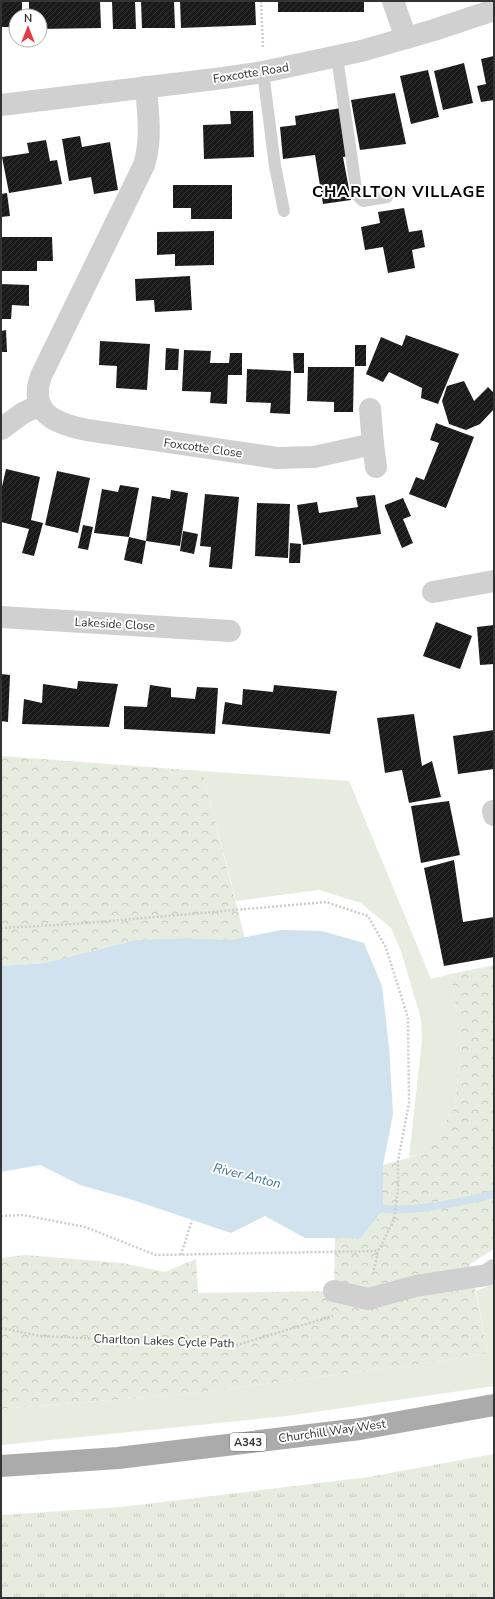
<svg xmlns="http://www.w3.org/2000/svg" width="495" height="1599" viewBox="0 0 495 1599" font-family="'Nunito Sans',sans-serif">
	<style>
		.grass { fill: #e6ecdf }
		.forest { fill: url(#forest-crowns) }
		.park { fill: url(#park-tufts) }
		.water { fill: #cfe2ee }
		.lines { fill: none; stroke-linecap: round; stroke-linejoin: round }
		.stream { stroke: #cfe2ee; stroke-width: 8 }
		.building { fill: url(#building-hatch) }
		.path { stroke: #cdcdcd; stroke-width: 2.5; stroke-dasharray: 2 2; stroke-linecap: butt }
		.service { stroke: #d0d0d0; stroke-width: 12 }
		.minor { stroke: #d0d0d0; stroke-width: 22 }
		.tertiary { stroke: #d0d0d0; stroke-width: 22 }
		.primary { stroke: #ababab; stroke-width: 22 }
		.labels { text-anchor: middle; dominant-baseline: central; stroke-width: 4; stroke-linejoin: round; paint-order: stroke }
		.shield { fill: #fff; stroke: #707070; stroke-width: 1 }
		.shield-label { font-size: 11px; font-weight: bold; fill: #333 }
		.street-label { font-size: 12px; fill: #333; stroke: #fff }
		.water-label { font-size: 13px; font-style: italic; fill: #3f7597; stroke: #fff }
		.district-label { font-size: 16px; font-weight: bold; letter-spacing: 1px; fill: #000; stroke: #fff }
	</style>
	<defs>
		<pattern id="forest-crowns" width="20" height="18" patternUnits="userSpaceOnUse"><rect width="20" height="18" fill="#e6ecdf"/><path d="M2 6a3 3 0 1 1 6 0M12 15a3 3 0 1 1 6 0" fill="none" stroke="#c6cbc0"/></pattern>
		<pattern id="park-tufts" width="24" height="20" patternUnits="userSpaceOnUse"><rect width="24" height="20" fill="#e6ecdf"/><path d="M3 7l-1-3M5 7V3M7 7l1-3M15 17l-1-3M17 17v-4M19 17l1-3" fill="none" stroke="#c6cbc0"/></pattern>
		<pattern id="building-hatch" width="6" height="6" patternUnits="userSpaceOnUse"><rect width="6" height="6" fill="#1a1a1a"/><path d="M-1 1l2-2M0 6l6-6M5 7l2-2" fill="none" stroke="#333"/></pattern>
	</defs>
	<rect width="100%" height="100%" fill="#fff"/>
	<g class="grass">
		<path d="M202 771 349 781 431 979 451 974 461 1042 455 1108 422 1154 409 1157 422 1040 421 1019 401 951 391 928 361 903 319 890 236 901Z"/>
		<path d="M494 1284V1386L287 1416 1 1445V1409L196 1393 442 1361 488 1353 476 1291Z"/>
	</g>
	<g class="forest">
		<path d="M1 756 202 771 245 938 231 940 185 938 136 940 45 963 1 966Z"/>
		<path d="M494 965V1249L470 1264 488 1353 442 1361 196 1393 1 1409V1258L25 1255 122 1263 165 1272 196 1259 198 1293 334 1291 335 1238H361L383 1210V1165L422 1154 455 1108 461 1042 451 974Z"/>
	</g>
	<path class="park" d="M494 1454V1598H1V1515L122 1507 368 1477Z"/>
	<path class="water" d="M281 930 322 931 364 943 382 986 389 1047 393 1114 383 1165V1210L361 1238H305L265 1216 231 1233 130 1199 80 1185 40 1165 1 1172V966L45 963 136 940 185 938 231 940Z"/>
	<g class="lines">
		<path class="stream" d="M373 1207C403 1215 463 1202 494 1194"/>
	</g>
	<g class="building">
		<path d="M1 1H22V16H16V27H1Z"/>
		<path d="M29 1H100L101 28 40 29V16H29Z"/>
		<path d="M112 1H135L136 29H113Z"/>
		<path d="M141 1H174L175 28H142Z"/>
		<path d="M180 1H255L256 25 181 28Z"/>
		<rect x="278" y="1" width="86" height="11"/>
		<path d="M494 56V100L481 102 477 86 486 84 481 59Z"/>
		<path d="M464 63 473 103 443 110 434 71Z"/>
		<path d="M428 70 439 117 411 124 400 76Z"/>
		<path d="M395 93 406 144 360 150 351 100Z"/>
		<path d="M341 108 348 156 343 157 351 200 323 204 315 155 283 159 280 127 296 125 295 116Z"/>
		<path d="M230 111H253L254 157 204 159 203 125 231 124Z"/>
		<path d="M80 136 82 147 110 142 118 190 94 194 91 177 69 181 62 139Z"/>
		<path d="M46 140 50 161 57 160 62 184 9 193 2 157 29 153 27 143Z"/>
		<path d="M173 185H232V219H191V208H173Z"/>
		<path d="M7 193 10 216 1 217V194Z"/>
		<path d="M404 208 409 232 422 230 425 247 412 250 415 268 388 273 383 247 365 250 361 227 380 223 378 212Z"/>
		<path d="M214 231V265L175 266V254L157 255V232Z"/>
		<path d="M1 237H52L53 261H37V271H1Z"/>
		<path d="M190 276 192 310 155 312 154 300 136 301 135 279Z"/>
		<path d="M1 284 29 285V306L12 305 11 319H1Z"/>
		<path d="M6 330 7 352H1V331Z"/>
		<path d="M406 335 459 354 438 404 421 398 422 388 389 372 383 382 366 374 381 337 402 346Z"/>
		<path d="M100 341 150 344 147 390 116 388 117 366 99 365Z"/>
		<rect x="355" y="345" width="11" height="21"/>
		<path d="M166 348 179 349 178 370H165Z"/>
		<path d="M184 350 211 351 210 363H229L230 353H242V375H228L227 404 210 403 211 392 182 391Z"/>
		<path d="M293 353H304V373H294Z"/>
		<path d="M308 367H354L353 412H334V402L307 401Z"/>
		<path d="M247 369 291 371 290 414 270 413 271 403 246 402Z"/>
		<path d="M464 381 474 401 488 387 494 393V409L480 424 466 430 449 424 442 401 447 386Z"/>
		<path d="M436 423 474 437 446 508 409 494 416 477 424 480 439 443 430 440Z"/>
		<path d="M6 469 40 477 31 520 43 523 34 556 22 553 29 529 1 522V491Z"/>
		<path d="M57 471 90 478 78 533 45 525Z"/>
		<path d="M120 485 139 488 129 537 94 533 102 489 118 492Z"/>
		<path d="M171 490 188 493 180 546 146 541 152 496 170 499Z"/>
		<path d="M205 494 239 497 232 569 209 567 211 547 200 546Z"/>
		<path d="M375 495 381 534 303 545 297 505 317 502 319 513 358 507 356 497Z"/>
		<path d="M403 498 411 516 403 519 413 543 402 548 385 507V505Z"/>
		<path d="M257 503 290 504 288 558 255 556Z"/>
		<path d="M83 525 93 527 88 550 78 548Z"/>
		<path d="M183 531 198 534 194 554 180 551Z"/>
		<path d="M129 537 146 541 142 564 124 560Z"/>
		<path d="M290 543 301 544 300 563H289Z"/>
		<path d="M436 622 472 636 460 669 423 656Z"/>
		<path d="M494 625V664L480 665 477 627Z"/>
		<path d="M1 674 10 675 8 722 1 721Z"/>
		<path d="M78 681 118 684 109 727 22 724 24 699 42 703 43 684 77 689Z"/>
		<path d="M150 685 171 688V697L195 699 197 687 218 688 215 734 124 729V706L147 707Z"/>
		<path d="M274 685 337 691 330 734 222 724 225 702 242 705 243 689 273 692Z"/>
		<path d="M414 714 422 766 432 761 441 797 409 803 402 770 385 773 377 718Z"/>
		<path d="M494 730V769L458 774 453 736Z"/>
		<path d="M449 801 460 855 421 863 411 806Z"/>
		<path d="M454 860 463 922 494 917V957L444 966 424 868Z"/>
	</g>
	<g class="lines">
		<g class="path">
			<path d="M261 1 263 47"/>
			<path d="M1 928 75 924 326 902 368 916 386 948 408 1018 409 1103 398 1161V1189L394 1220 378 1251 373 1274"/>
			<path d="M1 1216 23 1215 85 1227 156 1255 378 1251"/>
			<path d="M181 1255 192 1220"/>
			<path d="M1 1328 40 1336 237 1345 333 1316"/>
		</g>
		<g class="service">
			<path d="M337 57 357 195 363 201 387 197"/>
			<path d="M263 72 275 166 284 211"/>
		</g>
		<g class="minor">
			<path d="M393 1 406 38"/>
			<path d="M146 87C148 113 152 139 144 165L41 376C28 413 56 424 87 430L277 458 314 457 373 444 370 409"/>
			<path d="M1 429 23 413 40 405"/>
			<path d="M373 444 376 467"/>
			<path d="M433 592 494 581"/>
			<path d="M1 617 230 631"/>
			<path d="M493 811 494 815"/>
			<path d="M334 1291 368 1299 416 1286 487 1275 494 1270"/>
		</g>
		<path class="tertiary" d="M1 105 223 78 263 72 361 51 434 30 494 10"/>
		<path class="primary" d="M1 1466 118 1458 360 1429 494 1405"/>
	</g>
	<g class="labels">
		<rect class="shield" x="230" y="1433" width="36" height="18" rx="3"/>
		<g class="shield-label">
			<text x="248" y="1442">A343</text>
		</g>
		<g class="street-label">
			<text transform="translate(251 73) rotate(-9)">Foxcotte Road</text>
			<text transform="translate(203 448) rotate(8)">Foxcotte Close</text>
			<text transform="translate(115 624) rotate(3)">Lakeside Close</text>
			<text transform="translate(164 1341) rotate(2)">Charlton Lakes Cycle Path</text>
			<text transform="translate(332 1431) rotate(-8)">Churchill Way West</text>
		</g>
		<g class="water-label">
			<text transform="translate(247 1176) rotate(14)">River Anton</text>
		</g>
		<g class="district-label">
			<text x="399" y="192">CHARLTON VILLAGE</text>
		</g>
	</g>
	<rect width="495" height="1599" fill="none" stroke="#333333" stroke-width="4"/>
	<g transform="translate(28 28)"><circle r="19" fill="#ffffff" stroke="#adadad"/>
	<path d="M0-3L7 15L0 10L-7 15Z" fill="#e63946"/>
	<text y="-6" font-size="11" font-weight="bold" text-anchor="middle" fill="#333333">N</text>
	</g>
</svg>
